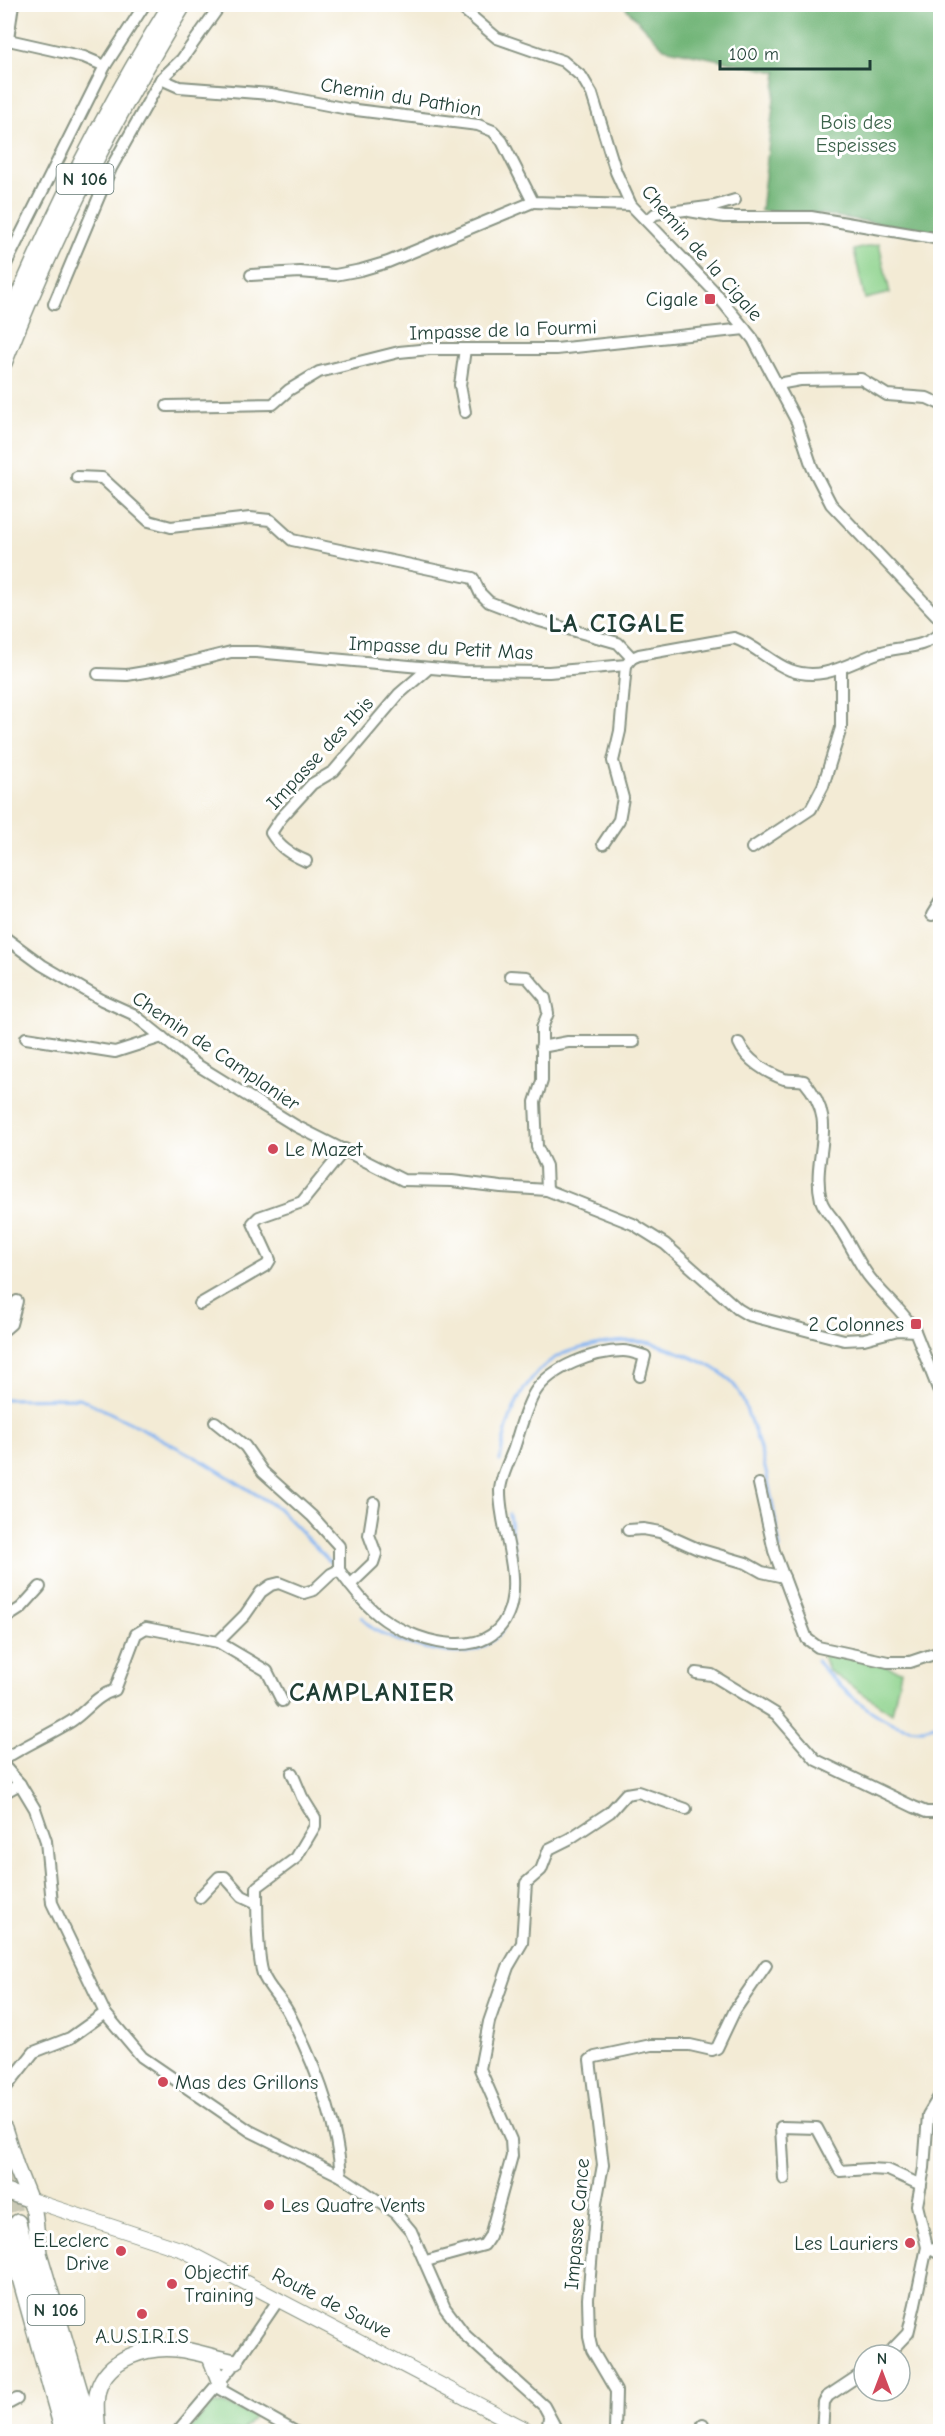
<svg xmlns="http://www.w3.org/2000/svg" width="945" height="2436" viewBox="0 0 945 2436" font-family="'Comic Neue',sans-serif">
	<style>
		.green { fill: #8ed38d; stroke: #568860; stroke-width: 1.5 }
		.forest { fill: #72b578; stroke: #487956; stroke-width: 1.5 }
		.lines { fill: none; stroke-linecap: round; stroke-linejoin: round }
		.stream { stroke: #87b6f1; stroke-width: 3 }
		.primary-tunnel { stroke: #c9c8b5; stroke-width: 15; stroke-dasharray: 15 8; stroke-linecap: butt }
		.street-casing { stroke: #899484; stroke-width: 14 }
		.secondary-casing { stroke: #899484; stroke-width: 16 }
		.primary-casing { stroke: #899484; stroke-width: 18 }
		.street { stroke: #fff; stroke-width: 10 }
		.secondary { stroke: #fff; stroke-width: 14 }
		.primary { stroke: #fff; stroke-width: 15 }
		.poi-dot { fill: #d1495b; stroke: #fff; stroke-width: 2 }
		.labels { text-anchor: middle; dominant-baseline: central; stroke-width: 6; stroke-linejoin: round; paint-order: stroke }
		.shield { fill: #fff; stroke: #627771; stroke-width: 1.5 }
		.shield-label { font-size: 18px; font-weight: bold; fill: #1f3d34 }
		.street-label { font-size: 20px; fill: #1f3d34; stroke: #fff }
		.park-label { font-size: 20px; fill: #3b624a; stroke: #fff }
		.poi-label { font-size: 20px; fill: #1f3d34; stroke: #fff; text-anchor: end }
		.district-label { font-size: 26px; font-weight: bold; letter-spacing: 1.5px; fill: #1f3d34; stroke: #fff }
	</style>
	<rect width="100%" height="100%" fill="#fff"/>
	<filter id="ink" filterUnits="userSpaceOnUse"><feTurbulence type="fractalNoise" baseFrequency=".0167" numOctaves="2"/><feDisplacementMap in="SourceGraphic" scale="12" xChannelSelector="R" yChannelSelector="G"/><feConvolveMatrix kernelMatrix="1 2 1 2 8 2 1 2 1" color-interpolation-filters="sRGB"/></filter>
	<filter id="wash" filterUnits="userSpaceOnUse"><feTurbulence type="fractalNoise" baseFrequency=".008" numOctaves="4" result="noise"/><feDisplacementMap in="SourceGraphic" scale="24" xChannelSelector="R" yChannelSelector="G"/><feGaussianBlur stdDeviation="1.35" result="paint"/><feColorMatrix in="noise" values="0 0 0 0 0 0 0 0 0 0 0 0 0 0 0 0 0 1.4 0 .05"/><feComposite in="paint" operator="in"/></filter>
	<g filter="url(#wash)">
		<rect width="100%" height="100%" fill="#f3ebd5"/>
		<g class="green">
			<path d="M879 244 890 293 865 299 854 250Z"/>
			<path d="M821 1650 866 1659 901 1671 892 1713 828 1670Z"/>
			<path d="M212 2405H227L255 2416 242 2431H188Z"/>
		</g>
		<path class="forest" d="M623 5H940V233L813 213 761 211 777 72 664 48Z"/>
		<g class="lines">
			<g class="stream">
				<path d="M4 1399 80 1398 139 1427 206 1463 278 1508 332 1564"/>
				<path d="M500 1461C505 1421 522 1375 560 1355 572 1349 587 1347 600 1344 635 1338 651 1340 683 1354 704 1362 727 1372 739 1392 743 1399 746 1409 749 1417 767 1462 772 1502 780 1549"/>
				<path d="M509 1514 515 1555"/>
				<path d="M362 1617C366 1622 370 1628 375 1630 396 1642 449 1658 472 1651 484 1648 495 1639 503 1630"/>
				<path d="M817 1661C839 1688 885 1731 922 1729 928 1729 935 1725 940 1723"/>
			</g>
		</g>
	</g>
	<g filter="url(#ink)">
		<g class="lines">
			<path class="primary-tunnel" d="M4 2175 18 2222"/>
			<defs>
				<g id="street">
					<path d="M457 4 497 38 563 61 582 77 592 94 616 172 631 205 712 289 753 339 797 422 812 467 831 504 940 619"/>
					<path d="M4 39 84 57 105 66"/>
					<path d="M8 39 13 4"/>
					<path d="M161 79 179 87 271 94 348 109 478 125 493 131 502 141 533 202 631 205"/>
					<path d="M689 211 724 217H811L940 239"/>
					<path d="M647 221 655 214 715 206 735 200"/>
					<path d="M4 268 105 66 145 4"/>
					<path d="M251 275 300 272 335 275 361 270 388 262 533 202"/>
					<path d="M54 304 111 168 161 79 182 59 221 4"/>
					<path d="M778 384 800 380 861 379 887 395 927 398 940 404"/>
					<path d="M167 406 273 404 289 390 319 372 399 352 430 349H556L745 329"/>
					<path d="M465 412 460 385 465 349"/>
					<path d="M77 477 102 478 149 521 171 527 250 518 270 520 292 540 473 578 480 593 489 602 536 620 618 643 632 658"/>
					<path d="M98 674 127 675 163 669 231 652H256L464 671 549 672 626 665 632 658 639 655 734 638C755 645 770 662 790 670 822 682 847 664 875 654 898 645 921 651 940 633"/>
					<path d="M603 844 619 820 623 798 613 761 620 731 626 665"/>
					<path d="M752 848 811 809 823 786 841 728V669"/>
					<path d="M306 861C290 854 280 848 271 833L281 818 312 784 334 771 399 694 429 668"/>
					<path d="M932 915 940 902"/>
					<path d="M4 937 42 965 102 1000 133 1014 194 1063 296 1126 403 1180 452 1181 501 1187 547 1190 633 1224 665 1244 738 1309 748 1315 844 1340 864 1339 898 1330 915 1331 940 1394"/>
					<path d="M510 976 527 977 545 998 548 1013 542 1028V1081L535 1102 537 1147 546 1166 547 1190"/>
					<path d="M26 1038 115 1052 162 1037"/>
					<path d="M739 1043C746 1060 767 1073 784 1079 791 1081 797 1079 804 1081 842 1125 810 1154 821 1200 824 1210 833 1218 839 1227 850 1243 858 1263 870 1278 885 1297 903 1311 915 1331"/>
					<path d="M541 1047 568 1042H634"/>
					<path d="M200 1304 267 1265 270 1260 253 1223 259 1217 302 1202 345 1149"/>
					<path d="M4 1330 11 1324 17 1301"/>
					<path d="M215 1422 245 1446 263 1472 312 1516 339 1546V1570"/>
					<path d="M759 1484 774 1551 807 1639 818 1647 888 1662H910L940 1652"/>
					<path d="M628 1530 643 1529 660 1532 698 1549 746 1563 762 1572 784 1577"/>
					<path d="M350 1585 373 1563 376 1554 369 1535 374 1503"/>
					<path d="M4 1619 21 1608 40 1587"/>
					<path d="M218 1642 245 1615 261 1592 271 1585 279 1583 304 1593 314 1590 331 1574 339 1570C352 1588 367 1608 385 1620 420 1644 493 1664 510 1608 521 1569 500 1530 500 1491 500 1478 510 1460 514 1448 520 1430 525 1408 535 1392 551 1367 594 1351 623 1351 630 1351 638 1354 645 1356L640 1376"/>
					<path d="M696 1673 712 1675 776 1714 816 1760 914 1807 926 1812H940"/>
					<path d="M4 1759C26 1745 49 1735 70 1722 86 1712 95 1696 115 1690L136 1634 146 1628 218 1642 267 1671 282 1701"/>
					<path d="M4 1766 20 1784 35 1809 46 1841 52 1903 105 2013 142 2057 250 2131 341 2176 396 2213 411 2231 445 2308 466 2336 544 2406 558 2432"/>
					<path d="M292 1773 302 1797 315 1818V1826L296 1858 257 1887C257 1907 257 1956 263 1974 268 1988 281 1998 288 2012 314 2062 337 2119 341 2176"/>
					<path d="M4 1793 20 1784"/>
					<path d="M200 1897 219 1877H225L242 1896 257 1903"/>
					<path d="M4 2090 34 2052 70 2038 105 2013"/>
					<path d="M784 2179 781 2127 817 2128 840 2171 869 2169 888 2170 921 2185"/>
					<path d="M927 2247 940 2254"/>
					<path d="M426 2261 484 2245 490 2236 512 2156 511 2140 480 2069 489 2022 508 1967 522 1943 526 1883 541 1870 549 1849 569 1839 610 1812 626 1794 638 1792 686 1809"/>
					<path d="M887 2355 908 2333 915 2304 927 2247 917 2205 924 2168 928 2115 940 2095"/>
					<path d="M216 2387 296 2432"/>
					<path d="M4 2406 17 2399"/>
					<path d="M177 2432 236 2362 279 2299"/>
					<path d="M544 2432 548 2425 549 2417"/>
					<path d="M615 2432 616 2391 592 2350 589 2337 588 2299 596 2203 603 2165 590 2060 595 2057 651 2045H690L712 2050 717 2048 735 2010 766 1965"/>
					<path d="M701 2432 703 2424"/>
					<path d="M822 2432 824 2402 828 2396 864 2372"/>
				</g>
				<path id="secondary" d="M28 2199 183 2250 531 2432"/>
				<g id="primary">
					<path d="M4 330C51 217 105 109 171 4"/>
					<path d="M4 363C53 237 113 119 184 4"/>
					<path d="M4 2128 16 2166 34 2211 39 2253 92 2432"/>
					<path d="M4 2191 28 2199"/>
					<path d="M4 2221 63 2432"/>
					<path d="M18 2222 77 2432"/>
					<path d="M210 2357 220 2383"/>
					<path d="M98 2432C97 2418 94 2404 98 2390 107 2358 147 2346 177 2349 197 2351 216 2359 236 2362"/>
				</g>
			</defs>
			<use href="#street" class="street-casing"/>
			<use href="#secondary" class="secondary-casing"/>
			<use href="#primary" class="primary-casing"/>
			<use href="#street" class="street"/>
			<use href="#secondary" class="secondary"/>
			<use href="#primary" class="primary"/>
		</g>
	</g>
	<g class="poi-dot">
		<rect x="704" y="293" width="12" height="12" rx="3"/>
		<circle cx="273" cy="1149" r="6"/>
		<rect x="910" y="1318" width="12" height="12" rx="3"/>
		<circle cx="163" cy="2082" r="6"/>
		<circle cx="269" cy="2205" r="6"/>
		<circle cx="910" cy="2243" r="6"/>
		<circle cx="121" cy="2251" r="6"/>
		<circle cx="172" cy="2284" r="6"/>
		<circle cx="142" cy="2314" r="6"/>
	</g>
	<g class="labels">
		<g class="shield">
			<rect x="56.5" y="164" width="57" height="30" rx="4.5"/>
			<rect x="27.5" y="2295" width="57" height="30" rx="4.5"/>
		</g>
		<g class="shield-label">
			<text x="85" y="179">N 106</text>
			<text x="56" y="2310">N 106</text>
		</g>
		<g class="street-label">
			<text transform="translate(401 97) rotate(9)">Chemin du Pathion</text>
			<text transform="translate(702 253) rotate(49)">Chemin de la Cigale</text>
			<text transform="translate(503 330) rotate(-2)">Impasse de la Fourmi</text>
			<text transform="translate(441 648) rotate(3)">Impasse du Petit Mas</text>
			<text transform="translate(320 753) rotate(-47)">Impasse des Ibis</text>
			<text transform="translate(216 1051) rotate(34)">Chemin de Camplanier</text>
			<text transform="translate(577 2224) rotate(-85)">Impasse Cance</text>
			<text transform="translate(332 2303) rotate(27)">Route de Sauve</text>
		</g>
		<g class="park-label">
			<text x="856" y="122">Bois des<tspan x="856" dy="23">Espeisses</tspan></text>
		</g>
		<g class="poi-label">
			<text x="698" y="299">Cigale</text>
			<text x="285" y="1149" text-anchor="start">Le Mazet</text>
			<text x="904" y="1324">2 Colonnes</text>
			<text x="175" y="2082" text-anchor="start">Mas des Grillons</text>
			<text x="281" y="2205" text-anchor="start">Les Quatre Vents</text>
			<text x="109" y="2240">E.Leclerc<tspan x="109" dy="23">Drive</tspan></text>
			<text x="898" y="2243">Les Lauriers</text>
			<text x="184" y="2272" text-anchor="start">Objectif<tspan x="184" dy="23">Training</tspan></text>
			<text x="142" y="2336" text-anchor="middle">A.U.S.I.R.I.S</text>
		</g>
		<g class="district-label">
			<text x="617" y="624">LA CIGALE</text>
			<text x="372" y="1693">CAMPLANIER</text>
		</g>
	</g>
	<rect width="945" height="2436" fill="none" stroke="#fff" stroke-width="24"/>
	<g transform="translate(882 2373)"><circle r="28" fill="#ffffff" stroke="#a5b1ae" stroke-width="1.5"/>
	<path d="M0-4.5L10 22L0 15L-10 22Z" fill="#d1495b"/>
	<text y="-9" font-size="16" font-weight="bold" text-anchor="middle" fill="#1f3d34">N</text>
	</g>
	<path d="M720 60v9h150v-9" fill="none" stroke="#1f3d34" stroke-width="3"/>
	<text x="729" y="60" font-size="18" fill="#1f3d34" stroke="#ffffff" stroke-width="4.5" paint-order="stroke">100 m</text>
</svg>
